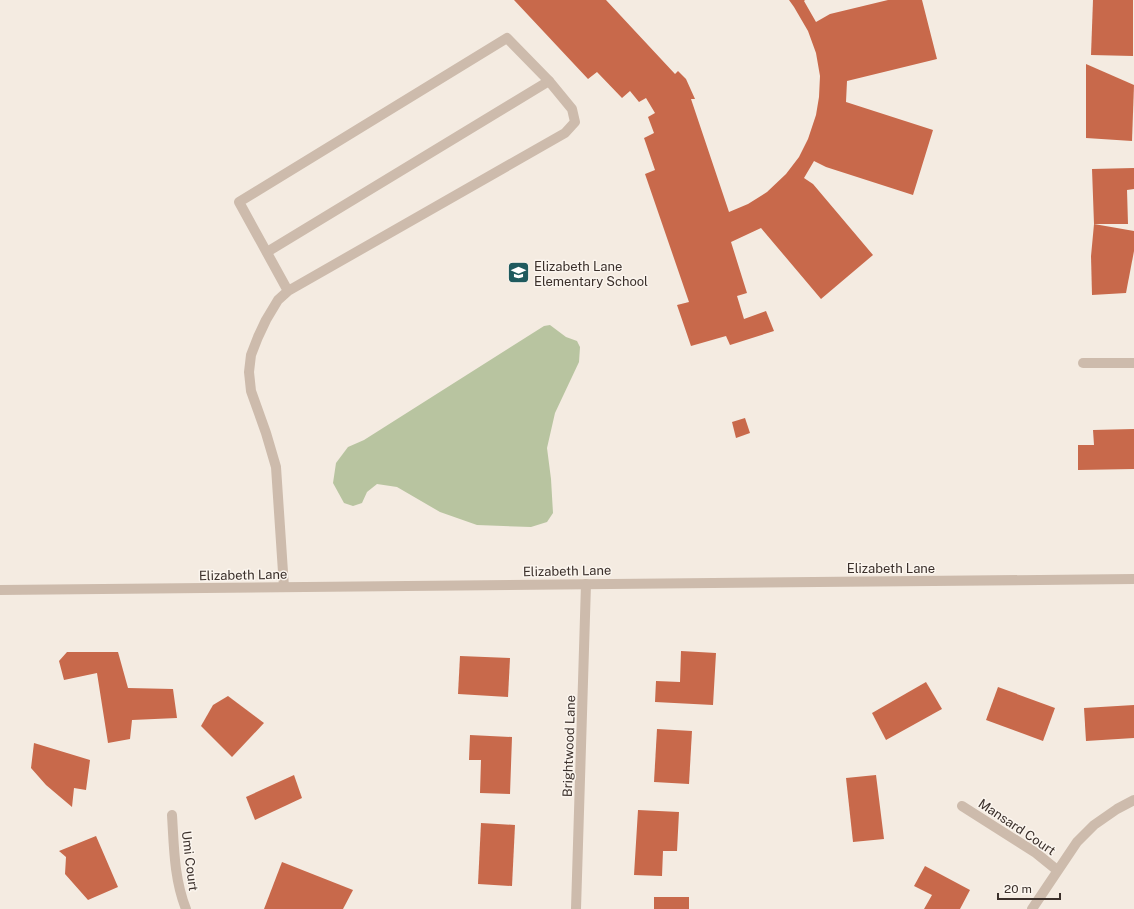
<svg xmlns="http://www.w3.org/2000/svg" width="1134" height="909" viewBox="0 0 1134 909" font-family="'Public Sans',sans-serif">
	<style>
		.green { fill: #b8c4a0 }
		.building { fill: #c8694b }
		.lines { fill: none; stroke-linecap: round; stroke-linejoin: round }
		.service { stroke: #cdbbac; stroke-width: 10 }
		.minor { stroke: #cdbbac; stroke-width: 10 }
		.labels { text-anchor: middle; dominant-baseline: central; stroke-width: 3; stroke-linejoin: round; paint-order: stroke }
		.poi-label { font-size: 13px; fill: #3b302b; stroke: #fbf5ee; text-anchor: start }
		.street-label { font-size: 13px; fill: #3b302b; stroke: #fbf5ee }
	</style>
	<rect width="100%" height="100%" fill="#f4ebe1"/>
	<path class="green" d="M550 325 566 337 577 341 580 347 579 362 555 413 547 448 551 479 553 513 547 522 531 527 477 525 440 512 397 487 377 484 367 492 362 503 353 506 344 503 333 483 336 463 348 447 364 440 544 326Z"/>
	<g class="building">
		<path d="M514 0H606L675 74 678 71 686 79 695 99H691L729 212 748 204 767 192 786 174 799 157 808 139 816 115 819 97 820 76 816 53 808 31 794 7 789 0H805L804 1 816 22 830 14 888 0H922L937 59 847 81 846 102 933 130 913 195 826 167 814 161 804 178 813 184 873 255 821 299 761 228 731 242 747 293 737 296 744 319 766 311 774 331 730 345 726 336 691 346 677 305 689 302 645 174 655 170 644 138 654 133 648 117 655 113 646 98 639 102 630 91 622 98 597 72 588 79Z"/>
		<path d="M1093 0H1133V56L1091 55Z"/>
		<path d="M1086 64 1134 85 1132 141 1086 138Z"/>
		<path d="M1134 168V189L1127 190 1128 224H1094L1092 169Z"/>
		<path d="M1094 224 1134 231V251L1126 293 1092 295 1091 256Z"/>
		<path d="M745 418 750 433 736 438 732 422Z"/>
		<path d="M1134 429V469L1078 470V445H1094L1093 430Z"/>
		<path d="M681 651 716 653 713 705 655 702 656 681 680 682Z"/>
		<path d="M67 652H118L128 688 173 689 177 718 132 720 130 739 108 743 97 673 64 680 59 661Z"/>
		<path d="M460 656 510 658 508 697 458 694Z"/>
		<path d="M926 682 942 709 886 740 872 713Z"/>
		<path d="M998 687 1055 708 1043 741 986 720Z"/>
		<path d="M228 696 264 723 232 757 201 726 213 705Z"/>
		<path d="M1134 705V738L1086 741 1084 708Z"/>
		<path d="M657 729 692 731 689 784 654 782Z"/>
		<path d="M470 735 512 737 510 794 480 793 481 760H469Z"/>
		<path d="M34 743 90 760 86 790 74 788 72 807 46 785 31 768Z"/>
		<path d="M294 775 302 798 255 820 246 797Z"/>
		<path d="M876 775 884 839 853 842 846 778Z"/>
		<path d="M638 810 679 812 677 851H663L662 876 634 875Z"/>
		<path d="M481 823 515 825 512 886 478 884Z"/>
		<path d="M96 836 118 887 88 900 65 874 66 857 59 851Z"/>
		<path d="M282 862 353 890 343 909H264Z"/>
		<path d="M925 866 970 890 960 909H924L932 895 914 886Z"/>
		<rect x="654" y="897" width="35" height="12"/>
	</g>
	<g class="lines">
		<g class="service">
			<path d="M267 252 549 81"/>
			<path d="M284 587 276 467 266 433 251 391 249 372 251 355 258 337 266 320 278 300 288 291 565 133 575 122 572 109 549 81 507 38 239 202 288 291"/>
		</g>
		<g class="minor">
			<path d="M1083 363H1134"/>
			<path d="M0 590 1134 579"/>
			<path d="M962 806 1036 853 1057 870"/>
			<path d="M172 815C174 847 174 879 186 909"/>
			<path d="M576 909 586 584"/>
			<path d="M1032 909 1077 842 1094 825 1117 809 1134 800"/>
		</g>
	</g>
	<defs>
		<symbol id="school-square" viewBox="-11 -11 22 22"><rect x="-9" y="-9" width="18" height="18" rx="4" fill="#1f5a5e" stroke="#fbf5ee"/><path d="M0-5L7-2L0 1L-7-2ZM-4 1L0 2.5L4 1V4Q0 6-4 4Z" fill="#fff"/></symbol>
	</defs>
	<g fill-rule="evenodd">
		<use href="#school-square" x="506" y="260" width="25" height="25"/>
	</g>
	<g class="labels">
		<g class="poi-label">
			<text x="534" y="266">Elizabeth Lane<tspan x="534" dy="15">Elementary School</tspan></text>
		</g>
		<g class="street-label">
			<text x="891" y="568">Elizabeth Lane</text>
			<text transform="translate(567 571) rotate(-1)">Elizabeth Lane</text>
			<text transform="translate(243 575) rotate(-1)">Elizabeth Lane</text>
			<text transform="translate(569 746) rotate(-88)">Brightwood Lane</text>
			<text transform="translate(1017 827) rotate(34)">Mansard Court</text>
			<text transform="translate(190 861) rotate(83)">Umi Court</text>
		</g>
	</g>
	<path d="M998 893v6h62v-6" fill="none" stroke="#3b302b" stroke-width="2"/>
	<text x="1004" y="893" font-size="12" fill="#3b302b" stroke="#fbf5ee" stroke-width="3" paint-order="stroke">20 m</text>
</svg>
